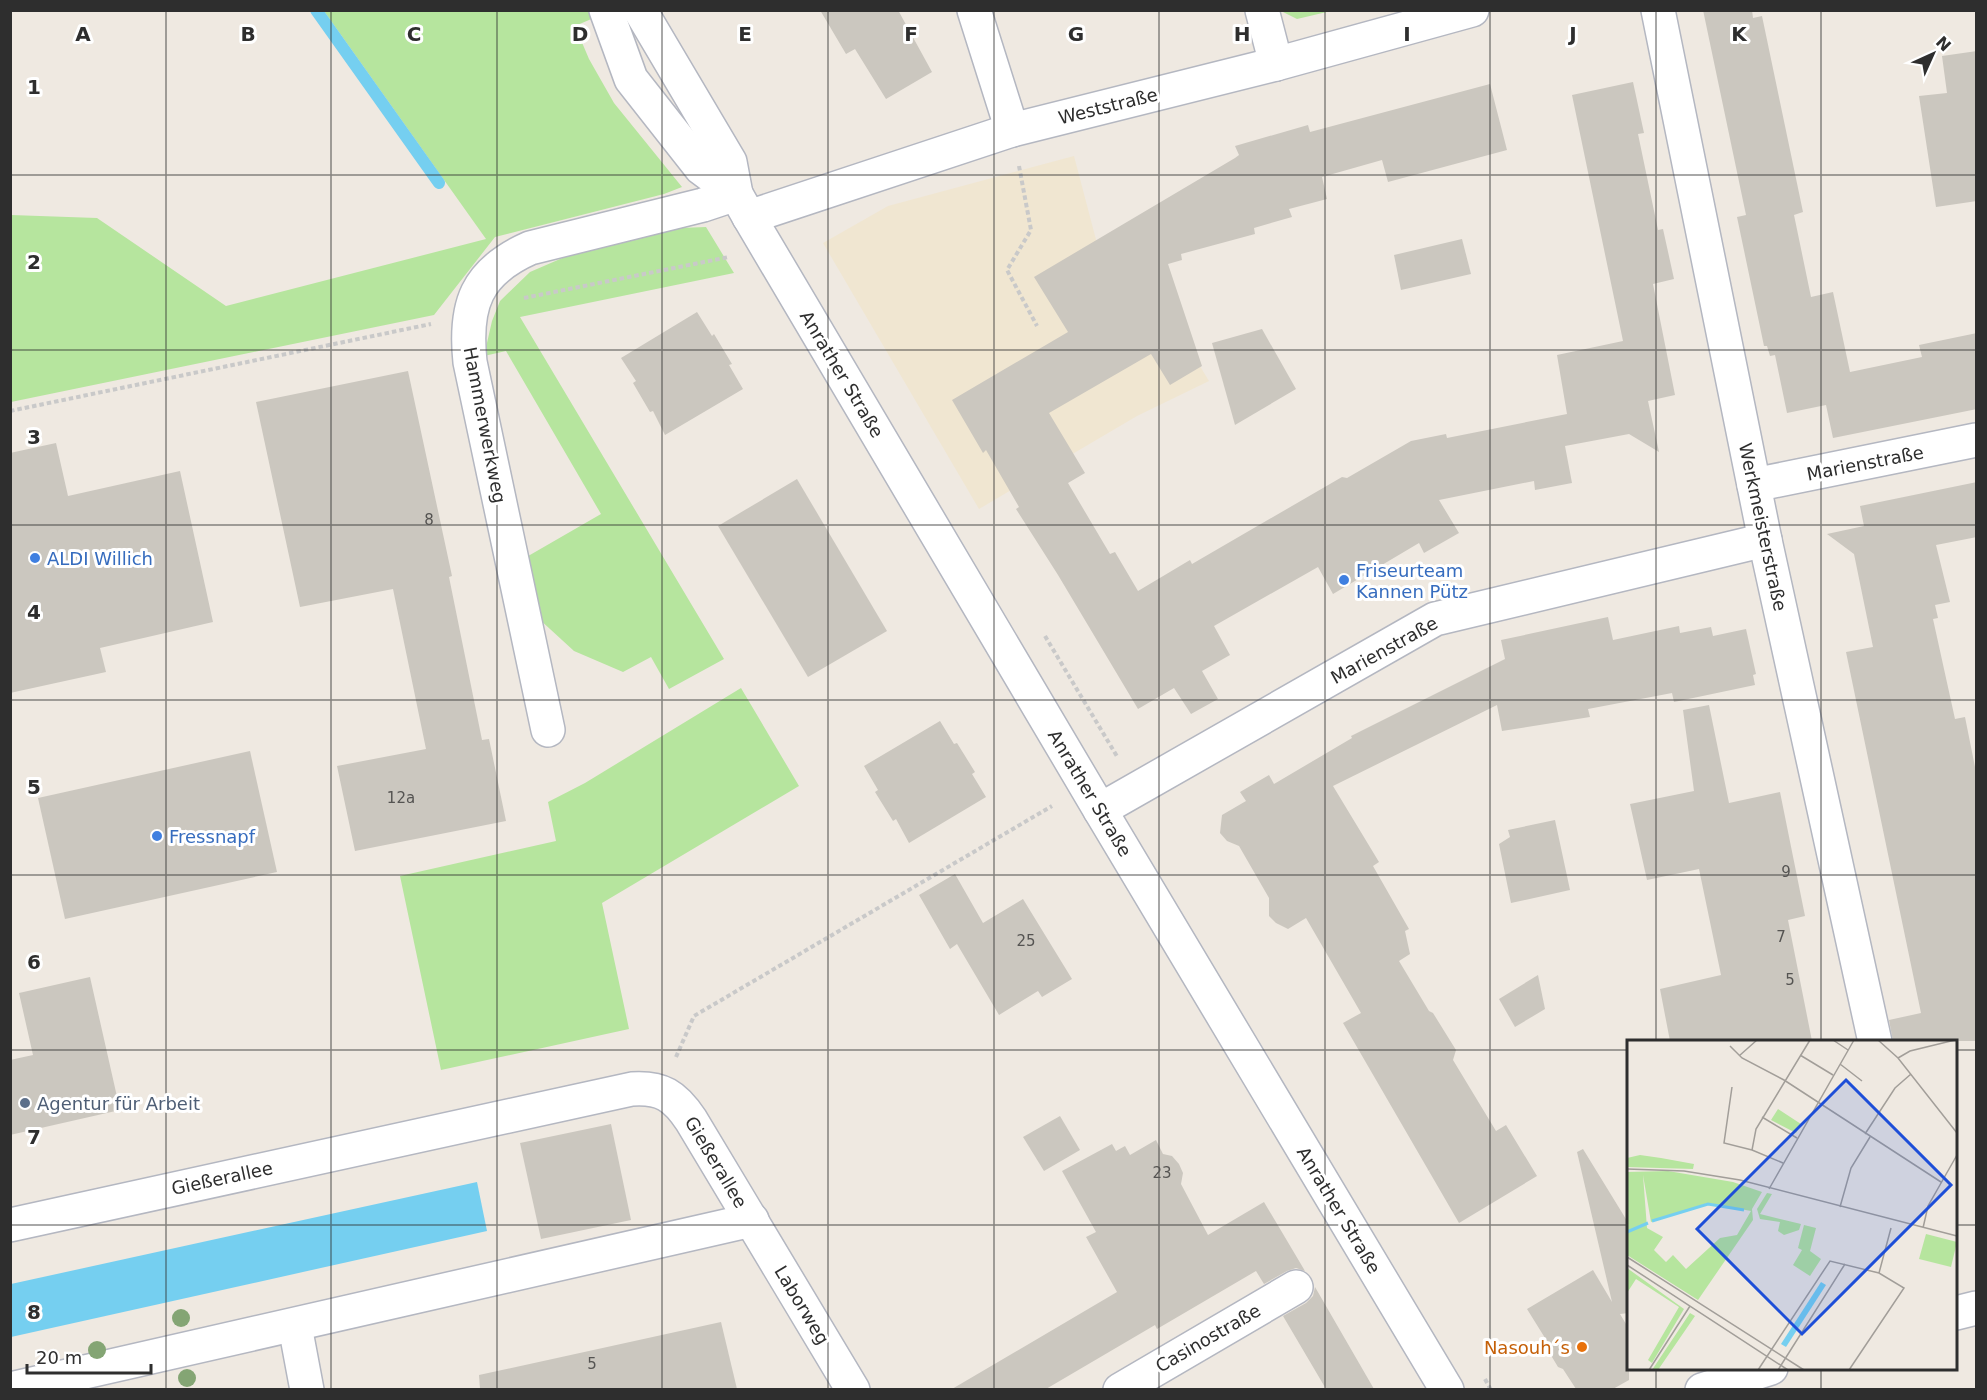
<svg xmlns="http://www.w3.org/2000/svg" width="1987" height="1400" viewBox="0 0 1987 1400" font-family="'DejaVu Sans',sans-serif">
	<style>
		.education { fill: #f0e6d1 }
		.green { fill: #b6e59e }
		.water { fill: #75cff0 }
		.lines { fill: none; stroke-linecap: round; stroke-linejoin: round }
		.stream { stroke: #75cff0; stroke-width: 12 }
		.building { fill: #cbc7bf }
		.minor-casing { stroke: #b4b7c1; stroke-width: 36 }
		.path { stroke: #c9c9c9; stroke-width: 4; stroke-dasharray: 4.5 3; stroke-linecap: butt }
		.minor { stroke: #fff; stroke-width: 33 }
		.tree { fill: #84a574 }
		.grid { fill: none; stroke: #2e2e2e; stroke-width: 1.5; stroke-opacity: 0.55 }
		.shop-dot { fill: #3f7fe0; stroke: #fff; stroke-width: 2 }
		.service-dot { fill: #5c6f8a; stroke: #fff; stroke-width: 2 }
		.food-dot { fill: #e8710a; stroke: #fff; stroke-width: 2 }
		.labels { text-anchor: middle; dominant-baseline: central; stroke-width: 6; stroke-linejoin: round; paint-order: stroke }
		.number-label { font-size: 15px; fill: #555452 }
		.street-label { font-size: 18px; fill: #2e2e2e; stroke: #fff }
		.shop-label { font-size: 18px; fill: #366cbe; stroke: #fff; text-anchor: start }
		.service-label { font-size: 18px; fill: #4e5e75; stroke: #fff; text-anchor: start }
		.food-label { font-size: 18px; fill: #c56008; stroke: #fff; text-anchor: end }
		.inset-river { fill: none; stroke: #75cff0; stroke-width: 3 }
		.inset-road { fill: none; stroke: #a29e99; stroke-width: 1.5 }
		.view { fill: #1d4ed8; fill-opacity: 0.15; stroke: #1d4ed8; stroke-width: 3 }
		.inset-edge { fill: none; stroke: #2e2e2e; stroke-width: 3 }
		.grid-label { font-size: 20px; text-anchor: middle; font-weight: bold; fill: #2e2e2e; stroke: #fff; stroke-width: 6; stroke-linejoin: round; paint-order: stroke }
	</style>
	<rect width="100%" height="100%" fill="#efe9e1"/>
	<path class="education" d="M1074 156 1099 251 1189 348 1209 381 1137 416 979 509 823 243 888 206Z"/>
	<g class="green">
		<path d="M324 11H594L596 17 575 26 589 59 614 103 682 187 664 194 495 237 434 315 11 402V215L97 218 226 306 486 239Z"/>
		<path d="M1281 11H1331L1297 19Z"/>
		<path d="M706 227 734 273 520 317 724 659 669 689 651 657 623 672 574 651 538 618 523 559 601 514 506 351 484 356 492 321 500 301 530 272 567 256 680 228Z"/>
		<path d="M741 688 799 786 602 903 629 1029 441 1070 400 876 556 841 548 802 585 783Z"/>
	</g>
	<path class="water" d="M477 1182 487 1231 11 1337V1284Z"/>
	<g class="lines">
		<path class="stream" d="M316 10 439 183"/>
	</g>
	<g class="building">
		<path d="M820 10H898L932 72 886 99 855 49 846 54Z"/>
		<path d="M1703 10H1752L1753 18 1762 16 1803 212 1794 215 1811 297 1833 292 1850 372 1922 357 1919 345 1977 333V409L1833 438 1826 405 1787 413 1775 355 1770 356 1767 346H1764L1737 217 1746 215Z"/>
		<path d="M1977 51V201L1936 207 1919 96 1947 93 1942 56Z"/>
		<path d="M1633 82 1644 133 1638 134 1658 230 1663 229 1674 279 1653 284 1675 395 1648 401 1659 452 1629 434 1565 446 1572 483 1535 490 1534 481 1439 500 1459 533 1424 553 1419 543 1333 594 1318 567 1214 626 1230 655 1202 671 1218 699 1191 714 1174 688 1138 709 1058 575 1016 509 1019 507 986 450 983 453 952 400 1068 332 1034 277 1235 158 1239 155 1235 146 1308 125 1310 132 1490 84 1507 150 1388 182 1382 160 1322 177 1327 199 1289 209 1292 217 1254 228 1255 234 1181 254 1182 260 1168 264 1202 366 1170 385 1151 354 1049 413 1085 473 1068 483 1110 554 1115 552 1138 591 1190 560 1192 564 1342 477 1347 478 1411 441 1446 434 1447 438 1567 414 1557 355 1623 341 1572 95Z"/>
		<path d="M1462 239 1471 274 1401 290 1394 255Z"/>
		<path d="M697 312 712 336 714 334 732 364 729 365 743 389 665 435 653 411 650 412 633 383 636 381 621 358Z"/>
		<path d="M1262 329 1296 389 1235 425 1212 343Z"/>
		<path d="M408 371 452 576 449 577 482 740 489 739 506 821 355 851 337 766 426 749 393 589 300 607 256 402Z"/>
		<path d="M56 443 68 496 180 471 213 622 100 648 106 672 10 693V453Z"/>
		<path d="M797 479 887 631 808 677 718 526Z"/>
		<path d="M1977 482V537L1936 545 1950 602 1935 605 1938 618 1933 619 1955 719 1965 717 1977 777V1041H1893L1889 1020 1921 1013 1846 652 1873 647 1854 554 1827 534 1864 526 1860 506Z"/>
		<path d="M1608 617 1613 640 1679 626 1680 633 1711 627 1713 636 1746 629 1756 674 1753 675 1755 685 1674 702 1672 693 1588 709 1590 717 1502 731 1497 705 1333 786 1379 862 1373 866 1409 929 1405 931 1410 954 1399 961 1429 1011 1433 1013 1456 1050 1453 1060 1496 1131 1506 1125 1537 1176 1459 1223 1343 1023 1361 1013 1306 918 1288 929 1276 923 1269 916V898L1239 846 1227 841 1220 833 1222 815 1246 801 1240 792 1269 775 1274 784 1352 738 1351 736 1505 659 1501 640Z"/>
		<path d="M1709 705 1729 803 1780 792 1805 916 1788 920 1812 1041H1670L1660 989 1721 975 1699 869 1647 880 1630 804 1694 791 1683 710Z"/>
		<path d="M940 721 954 744 957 743 975 772 972 774 986 797 909 843 896 819 893 821 875 792 878 790 864 766Z"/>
		<path d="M250 751 277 872 65 919 38 798Z"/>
		<path d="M1555 820 1570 890 1511 903 1499 844 1510 837 1508 830Z"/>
		<path d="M955 874 983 923 1023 899 1072 979 1042 997 1038 991 999 1015 957 944 950 949 919 895Z"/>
		<path d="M1538 975 1545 1009 1515 1027 1499 999Z"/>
		<path d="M90 977 120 1110 10 1135V1060L33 1055 19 993Z"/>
		<path d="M1060 1116 1080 1150 1044 1171 1023 1137Z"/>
		<path d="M611 1124 631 1220 541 1239 520 1143Z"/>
		<path d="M1156 1140 1163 1154 1172 1156 1179 1164 1183 1173 1181 1184 1208 1235 1264 1202 1305 1271 1296 1268 1287 1271 1264 1284 1256 1271 1157 1329 1155 1325 1046 1389H952L1117 1292 1086 1237 1096 1232 1062 1171 1112 1144 1116 1151 1125 1146 1130 1155Z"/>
		<path d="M1583 1149 1629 1224V1313L1620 1314 1629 1329V1380L1613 1389H1576L1563 1369 1558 1367 1549 1352 1550 1346 1527 1309 1593 1270 1612 1302 1577 1152Z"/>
		<path d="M1315 1287 1374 1389H1326L1283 1316 1306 1303 1313 1296Z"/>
		<path d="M721 1322 737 1389H480L479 1375Z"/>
	</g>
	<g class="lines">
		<defs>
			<g id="minor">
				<path d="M606 10 631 79 701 168 736 194"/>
				<path d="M640 10 730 162 736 194 749 217 1100 810 1447 1390"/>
				<path d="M974 10 1012 130"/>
				<path d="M1262 10 1276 64"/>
				<path d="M1658 10 1765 540 1875 1042"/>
				<path d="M749 217 1012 130 1276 64 1472 10"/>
				<path d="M1754 485 1976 440"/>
				<path d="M548 730 470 362C464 305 476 272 530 248L703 205 736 194"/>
				<path d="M1100 810 1435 619 1765 540"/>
				<path d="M10 1225 632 1089C662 1087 675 1096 691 1120L853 1390"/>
				<path d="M1956 1313 1976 1308"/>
				<path d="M295 1326 307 1390"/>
				<path d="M10 1389 752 1220"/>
				<path d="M1120 1390 1296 1287"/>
				<path d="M1702 1390 1771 1368"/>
			</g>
		</defs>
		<use href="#minor" class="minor-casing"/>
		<g class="path">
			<path d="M1019 166 1031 230 1007 270 1037 326"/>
			<path d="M524 298 729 257"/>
			<path d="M10 411 431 324"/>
			<path d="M1045 636 1118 758"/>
			<path d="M676 1057 694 1016 1052 806"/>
			<path d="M1485 1379 1491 1390"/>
		</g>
		<use href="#minor" class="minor"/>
	</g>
	<g class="tree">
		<circle cx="181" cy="1318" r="9"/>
		<circle cx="97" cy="1350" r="9"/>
		<circle cx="187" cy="1378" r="9"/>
	</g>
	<path class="grid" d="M166 10V1390M331 10V1390M497 10V1390M662 10V1390M828 10V1390M994 10V1390M1159 10V1390M1325 10V1390M1490 10V1390M1656 10V1042M1821 10V1042M10 175H1976M10 350H1976M10 525H1976M10 700H1976M10 875H1976M10 1050H1628M1956 1050H1976M10 1225H1628M1956 1225H1976M1656 1368V1390M1821 1368V1390"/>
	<g class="shop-dot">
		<circle cx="35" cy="558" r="6"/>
		<circle cx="1344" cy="580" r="6"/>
		<circle cx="157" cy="836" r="6"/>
	</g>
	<circle class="service-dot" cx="25" cy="1103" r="6"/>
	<circle class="food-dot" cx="1582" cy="1347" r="6"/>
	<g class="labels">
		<g class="number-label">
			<text x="429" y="520">8</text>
			<text x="401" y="798">12a</text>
			<text x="1786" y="872">9</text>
			<text x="1781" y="937">7</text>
			<text x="1026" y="941">25</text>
			<text x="1790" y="980">5</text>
			<text x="1162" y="1173">23</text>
			<text x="592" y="1364">5</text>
		</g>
		<g class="street-label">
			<text transform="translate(1108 106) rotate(-14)">Weststraße</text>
			<text transform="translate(842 374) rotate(59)">Anrather Straße</text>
			<text transform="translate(485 425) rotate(79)">Hammerwerkweg</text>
			<text transform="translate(1865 463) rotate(-11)">Marienstraße</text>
			<text transform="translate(1763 527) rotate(78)">Werkmeisterstraße</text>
			<text transform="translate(1384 650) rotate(-29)">Marienstraße</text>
			<text transform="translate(1090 793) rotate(59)">Anrather Straße</text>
			<text transform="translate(716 1162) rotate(59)">Gießerallee</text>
			<text transform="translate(222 1178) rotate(-12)">Gießerallee</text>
			<text transform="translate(1339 1210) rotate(59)">Anrather Straße</text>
			<text transform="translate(802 1305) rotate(59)">Laborweg</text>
			<text transform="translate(1208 1338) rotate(-30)">Casinostraße</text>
		</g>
		<g class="shop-label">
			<text x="47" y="558">ALDI Willich</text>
			<text x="1356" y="570">Friseurteam<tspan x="1356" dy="21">Kannen Pütz</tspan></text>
			<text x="169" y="836">Fressnapf</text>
		</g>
		<g class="service-label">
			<text x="37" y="1103">Agentur für Arbeit</text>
		</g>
		<g class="food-label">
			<text x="1570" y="1347">Nasouh´s</text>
		</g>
	</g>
	<g transform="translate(1627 1040)">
		<rect width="330" height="330" fill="#efe9e1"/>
		<path d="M151 69 174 84 169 93 144 80ZM13 115 34 118 67 124 66 129 0 127V118ZM41 131 106 142 135 152 125 169 126 180 71 260 0 215V132ZM16 135 24 182 81 163 124 171 110 195 93 198 59 229 46 215 39 222 27 210 36 197 20 188ZM140 153 145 154 133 174 174 184 172 190 157 195 151 191 153 182 133 179 130 169ZM177 185 189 188 183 211 194 219 183 236 166 225 175 210 171 208ZM299 194 330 202 324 227 292 219ZM0 228 57 269 25 323 21 320 52 267 9 239 0 253ZM63 273 68 276 31 330H25Z" fill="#b6e59e" fill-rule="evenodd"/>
		<path d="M194 242 199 245 159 307 154 304Z" fill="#75cff0"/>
		<path class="inset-river" d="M25 181 81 164 117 170M0 192 21 183"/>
		<path class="inset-road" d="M206 0 221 10M251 0 271 18 330 93M103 6 115 18 157 40 314 142M173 15 206 35M112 16 130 0M271 18 283 11 328 0M213 24 235 41M105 47 97 103 125 110M135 77 170 98M238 94 268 48 284 34M156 123 125 110 129 89 183 0M0 129 57 131 113 140 330 196M142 149 227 0M213 167 224 128 243 97M296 188 301 166 330 115M0 217 177 330M0 225 161 330M252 233 264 188M22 330 63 266M131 330 203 221 252 233 277 248 222 330M151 330 218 224"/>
		<path class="view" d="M219 40 324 145 175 294 70 189Z"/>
		<rect width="330" height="330" class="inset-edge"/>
	</g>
	<g class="grid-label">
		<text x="83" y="41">A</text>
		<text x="248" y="41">B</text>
		<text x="414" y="41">C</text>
		<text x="580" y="41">D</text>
		<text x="745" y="41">E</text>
		<text x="911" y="41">F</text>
		<text x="1076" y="41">G</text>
		<text x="1242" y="41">H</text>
		<text x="1407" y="41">I</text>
		<text x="1573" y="41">J</text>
		<text x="1739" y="41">K</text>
		<text x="34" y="94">1</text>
		<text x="34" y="269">2</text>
		<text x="34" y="444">3</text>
		<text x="34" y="619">4</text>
		<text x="34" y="794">5</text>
		<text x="34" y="969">6</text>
		<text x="34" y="1144">7</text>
		<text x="34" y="1319">8</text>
	</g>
	<rect width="1987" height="1400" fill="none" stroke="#2e2e2e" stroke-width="24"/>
	<g transform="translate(1933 54) rotate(45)" stroke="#ffffff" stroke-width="4.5" paint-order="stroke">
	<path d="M0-4.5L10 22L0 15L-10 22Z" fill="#2e2e2e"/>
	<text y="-9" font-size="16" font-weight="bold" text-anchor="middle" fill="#2e2e2e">N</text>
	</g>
	<path d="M27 1364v9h124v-9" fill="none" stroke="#2e2e2e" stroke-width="3"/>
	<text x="36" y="1364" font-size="18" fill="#2e2e2e" stroke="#ffffff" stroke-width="4.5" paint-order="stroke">20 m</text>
</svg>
